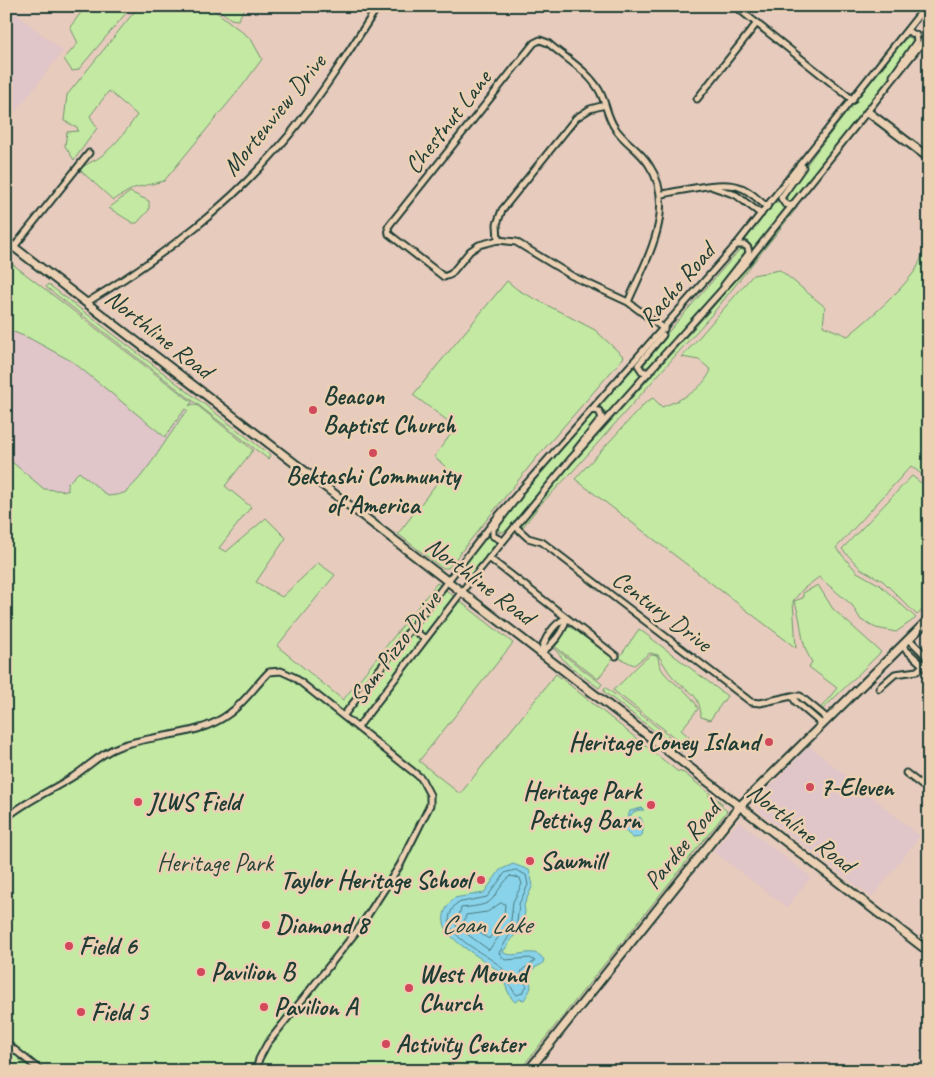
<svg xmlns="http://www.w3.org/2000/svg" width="935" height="1077" viewBox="0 0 935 1077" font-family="Caveat,sans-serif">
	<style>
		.built { fill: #e0c5c9 }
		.green { fill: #c3e9a3; stroke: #71936c }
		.water { fill: #89d3ea; stroke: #5f97a1 }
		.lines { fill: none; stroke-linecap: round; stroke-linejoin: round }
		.shore { stroke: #49797d; stroke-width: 1 }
		.minor-casing { stroke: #1f3d34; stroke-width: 9 }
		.major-casing { stroke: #1f3d34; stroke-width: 11 }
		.minor { stroke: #ecd0b3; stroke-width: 5 }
		.major { stroke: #ecd0b3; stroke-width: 7 }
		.poi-dot { fill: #d1495b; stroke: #ecd0b3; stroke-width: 2 }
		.labels { text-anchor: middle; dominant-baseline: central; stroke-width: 5; stroke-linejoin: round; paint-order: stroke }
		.street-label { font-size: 25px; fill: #1f3d34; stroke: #ecd0b3 }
		.poi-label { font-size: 25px; font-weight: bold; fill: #1f3d34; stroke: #ecd0b3; text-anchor: start }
		.park-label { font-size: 25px; fill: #27463a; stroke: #ecd0b3 }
		.water-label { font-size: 26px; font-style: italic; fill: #24443d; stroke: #ecd0b3 }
	</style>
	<rect width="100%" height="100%" fill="#e7cbbd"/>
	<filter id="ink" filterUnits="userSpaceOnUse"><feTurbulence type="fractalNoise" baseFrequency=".02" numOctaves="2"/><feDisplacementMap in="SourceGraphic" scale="10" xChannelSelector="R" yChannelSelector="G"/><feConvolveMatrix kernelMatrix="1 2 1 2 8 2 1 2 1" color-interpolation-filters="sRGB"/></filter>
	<g filter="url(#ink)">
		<g class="built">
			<path d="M6 6 63 51 6 124Z"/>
			<path d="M6 259 198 406 6 646Z"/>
			<path d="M809 746 920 836 872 897 763 814 754 804Z"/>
			<path d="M739 822 811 877 787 907 713 851Z"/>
		</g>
		<g class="green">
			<path d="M86 6H132L78 70 72 71 64 59 78 43 70 27Z"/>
			<path d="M139 6H209L251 39 262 59 243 85 164 181 134 188 113 200 80 170C86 163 93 162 100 157 115 146 127 130 137 115L109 91 90 116 97 128 74 160 65 146 67 132 78 131 77 127 64 121 67 95Z"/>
			<path d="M214 6H246L238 20 231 19Z"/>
			<path d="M909 37 913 40V45L880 91 796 197 790 201 787 199V192L819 148 904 40Z"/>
			<path d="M130 192 149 201V210L137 223H133L109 208Z"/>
			<path d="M775 202H778L786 210 753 249 746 239Z"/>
			<path d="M796 209 714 312 573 471 540 505 522 528V521L548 491 707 314Z"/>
			<path d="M929 244V480L911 466 836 548 857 572 880 585 916 618 896 632 876 628 861 620 852 605 819 577 803 589 793 601 796 648 575 479 645 403 653 398 662 407C682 399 702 391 711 370L699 360 682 357 753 275 780 270 825 307 823 326 848 336C872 316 896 296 915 271 920 264 921 254 929 244Z"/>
			<path d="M740 249 745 251 744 256 712 299 650 367H646L643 364 645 359Z"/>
			<path d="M11 263 192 402 189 406 193 404 198 406 253 450 225 486 251 507 219 548 226 552 266 518 286 538 256 582 282 597 318 563 335 575 277 646 343 700 437 583 513 643 419 761 460 794 556 674 677 771 684 773 723 804V805L708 795 727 811 519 1071 6 1070V457L44 489 68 491V483L79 472 108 496C115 495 122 495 127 491 145 475 160 449 174 429 179 422 181 416 188 411L185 409 165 437 73 362 29 338 6 329V269Z"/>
			<path d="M507 281 518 290 595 330 624 357 537 457 448 568H442L398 534 446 471V467L434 457 456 427 413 395Z"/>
			<path d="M48 284 270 455 268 459 46 287Z"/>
			<path d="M635 367 642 375 606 414 599 405Z"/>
			<path d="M594 413 598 416 597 422 507 530 499 533V525L530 482 589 416Z"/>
			<path d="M912 476 929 489V604L917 615 883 581 861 569 842 549Z"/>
			<path d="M488 534 497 543 467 579 459 570Z"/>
			<path d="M818 585 833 609 881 652 822 710 820 709 837 688 809 667 812 662C798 639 804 624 794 601L803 598V593Z"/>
			<path d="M571 627 613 658 598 679 553 645 567 628Z"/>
			<path d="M639 629 727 696 710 720 701 717C700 691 686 692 672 676 667 670 663 662 658 655L650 653 634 665 619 658Z"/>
			<path d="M553 647 602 684 599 688 567 664Z"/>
			<path d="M651 655 658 656C659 682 689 685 698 709L681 730 689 737 686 741 689 744 687 747 613 690C627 679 636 665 651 655Z"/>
			<path d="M605 687 686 749 682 752 604 692Z"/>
		</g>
		<g class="water">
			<path d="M642 808 644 810C631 810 630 815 627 826L634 829 638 818 640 817C644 822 644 832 641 837L633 838 624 830 630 811Z"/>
			<path d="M513 864 529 870 533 885 524 905 525 912 522 924 503 952C513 961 535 944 544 960L542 964 527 972 526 977C535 986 530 990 524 1000L520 999 515 1002C506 994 506 980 498 971 479 953 420 933 454 898L484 893 500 870Z"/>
		</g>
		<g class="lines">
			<g class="shore">
				<path d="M516 870 526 875 528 885 519 904 517 922 499 953 505 960 530 958 535 961 522 970 521 978 527 986 522 993 517 995C509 988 509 976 502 968 485 951 429 933 457 903L487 897 505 873Z"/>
				<path d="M510 876 520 878 522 884 513 902 511 920 489 950 456 926 461 908C501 904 486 901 510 876Z"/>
				<path d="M501 903 505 904 504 917 489 939 464 923 466 915 487 912Z"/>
			</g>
			<defs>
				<g id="minor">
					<path d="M735 6 853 100"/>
					<path d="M893 76 917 41 916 35 907 31"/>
					<path d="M697 99 757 23"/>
					<path d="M713 187 736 195 761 214"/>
					<path d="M662 194C682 191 720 180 739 187 750 190 758 200 767 207"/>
					<path d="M793 206 785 204 781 198 803 167"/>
					<path d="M498 240 497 224 502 210 576 118 590 109 605 105"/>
					<path d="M14 247 89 153"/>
					<path d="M724 285 749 253 748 248 745 245H736"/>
					<path d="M628 302C646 260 678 208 649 165 640 150 625 143 615 128 607 117 606 102 599 90 587 70 565 58 548 43L540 40 534 43 391 223 388 227 389 234 444 277 451 274 470 251 479 245 498 240 516 242 572 276 628 302 664 329"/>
					<path d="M86 303C162 257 233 204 290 134 322 94 350 50 378 6"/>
					<path d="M649 373 642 371 638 365 663 335"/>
					<path d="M577 449 602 418 599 411 591 410"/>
					<path d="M515 526 528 538 542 542 751 702 760 703 792 696"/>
					<path d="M503 541 493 536V529L519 495"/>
					<path d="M489 558 616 656"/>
					<path d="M566 618C565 631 552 645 541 653 544 639 553 624 566 618Z"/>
					<path d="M410 627 425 639"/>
					<path d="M909 639 929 659"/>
					<path d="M902 646 929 671"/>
					<path d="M879 688 895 674 917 671 929 660"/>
					<path d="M344 715 499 515 736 245 926 6"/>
					<path d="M823 725 796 702 792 696H800L828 719"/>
					<path d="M358 727 467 585 570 460 747 262 929 34"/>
					<path d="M906 773 929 791"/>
					<path d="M6 818C27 800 51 791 74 776 89 766 101 753 118 747 154 733 198 738 230 713 245 702 256 685 269 672L281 671 294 677 421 778 430 795V805L400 865 360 927 267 1044 259 1059 256 1071"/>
					<path d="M6 1043 41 1071"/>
				</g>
				<g id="major">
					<path d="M868 112 929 158"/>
					<path d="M6 241 929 952"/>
					<path d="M528 1071 740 806 929 619"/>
				</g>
			</defs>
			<use href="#minor" class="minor-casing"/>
			<use href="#major" class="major-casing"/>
			<use href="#minor" class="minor"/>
			<use href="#major" class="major"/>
		</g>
	</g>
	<g class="poi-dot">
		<circle cx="313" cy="410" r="5"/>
		<circle cx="373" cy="453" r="5"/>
		<circle cx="769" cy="742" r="5"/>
		<circle cx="810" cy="787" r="5"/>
		<circle cx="138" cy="802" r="5"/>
		<circle cx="651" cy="805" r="5"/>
		<circle cx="530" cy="861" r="5"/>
		<circle cx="481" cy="880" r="5"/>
		<circle cx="266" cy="925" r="5"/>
		<circle cx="69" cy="946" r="5"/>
		<circle cx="201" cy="972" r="5"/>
		<circle cx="409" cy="988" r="5"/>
		<circle cx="264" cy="1007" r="5"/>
		<circle cx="81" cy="1012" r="5"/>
		<circle cx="386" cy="1044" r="5"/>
	</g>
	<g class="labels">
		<g class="street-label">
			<text transform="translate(274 115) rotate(-51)">Mortenview Drive</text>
			<text transform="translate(448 122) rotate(-52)">Chestnut Lane</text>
			<text transform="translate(677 285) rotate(-49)">Racho Road</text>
			<text transform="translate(159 334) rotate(38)">Northline Road</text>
			<text transform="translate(480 581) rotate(37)">Northline Road</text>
			<text transform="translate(662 611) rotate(37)">Century Drive</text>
			<text transform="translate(395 648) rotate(-53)">Sam Pizzo Drive</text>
			<text transform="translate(801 828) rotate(38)">Northline Road</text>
			<text transform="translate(682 845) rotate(-51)">Pardee Road</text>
		</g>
		<g class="poi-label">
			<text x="323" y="396">Beacon<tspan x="323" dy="29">Baptist Church</tspan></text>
			<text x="373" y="476" text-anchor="middle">Bektashi Community<tspan x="373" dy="29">of America</tspan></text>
			<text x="759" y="742" text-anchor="end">Heritage Coney Island</text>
			<text x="820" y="787">7-Eleven</text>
			<text x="641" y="791" text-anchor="end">Heritage Park<tspan x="641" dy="29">Petting Barn</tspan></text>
			<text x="148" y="802">JLWS Field</text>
			<text x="540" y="861">Sawmill</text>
			<text x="471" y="880" text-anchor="end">Taylor Heritage School</text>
			<text x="276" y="925">Diamond 8</text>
			<text x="79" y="946">Field 6</text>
			<text x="211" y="972">Pavilion B</text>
			<text x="419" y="974">West Mound<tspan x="419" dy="29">Church</tspan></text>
			<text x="274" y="1007">Pavilion A</text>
			<text x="91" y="1012">Field 5</text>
			<text x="396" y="1044">Activity Center</text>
		</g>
		<g class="park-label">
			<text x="215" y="863">Heritage Park</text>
		</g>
		<g class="water-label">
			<text x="486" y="924">Coan Lake</text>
		</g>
	</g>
	<rect width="935" height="1077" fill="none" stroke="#ecd0b3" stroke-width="25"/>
	<rect x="12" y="12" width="910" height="1052" fill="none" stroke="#1f3d34" stroke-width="2" filter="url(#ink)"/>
</svg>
